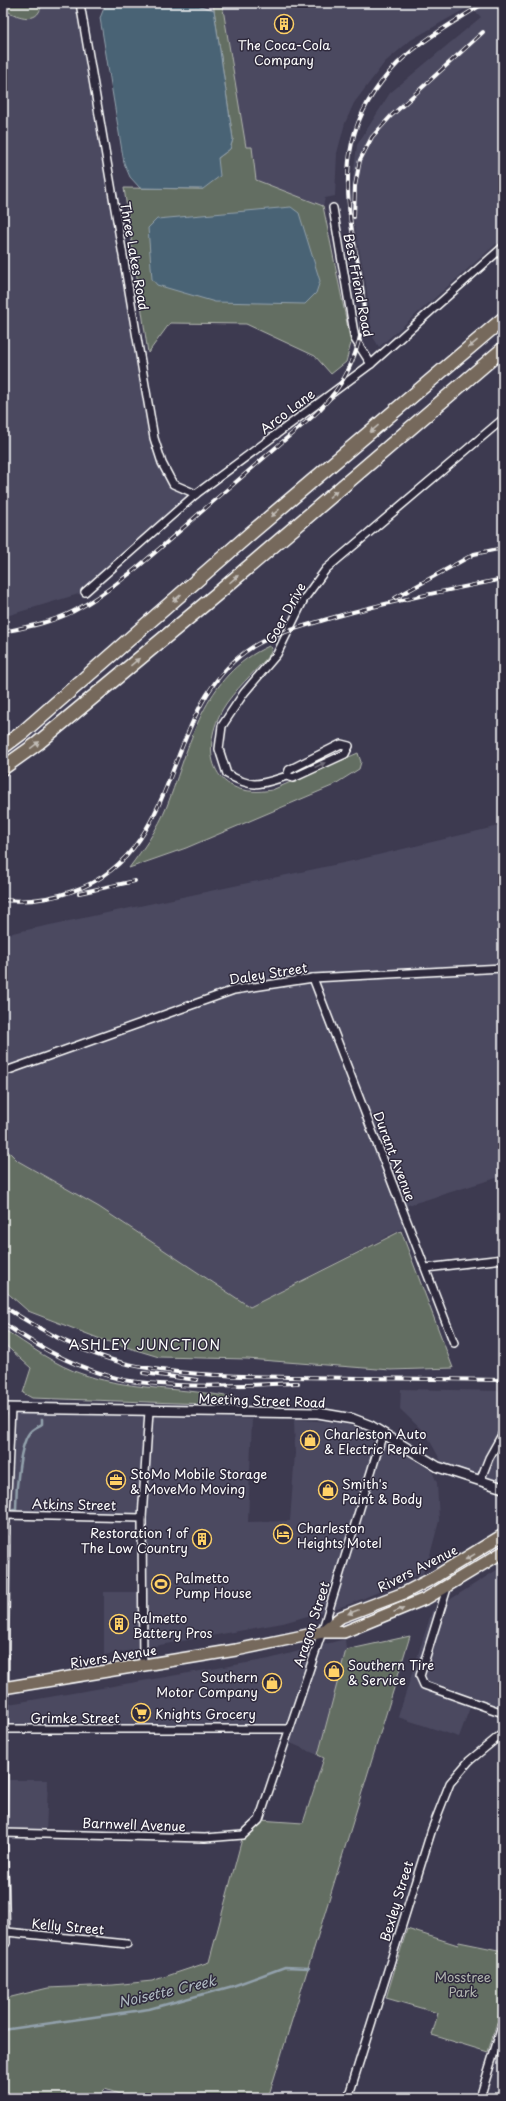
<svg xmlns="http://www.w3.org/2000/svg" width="506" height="2101" viewBox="0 0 506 2101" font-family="'Playpen Sans',sans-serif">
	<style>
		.built { fill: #4b4960 }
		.green { fill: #646e62; stroke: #b2b6b0 }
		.water { fill: #4a6374; stroke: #92a1ac }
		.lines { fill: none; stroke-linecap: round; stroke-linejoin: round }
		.stream { stroke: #92a1ac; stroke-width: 2.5 }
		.minor-casing { stroke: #fff; stroke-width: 10 }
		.tertiary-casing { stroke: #fff; stroke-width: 12 }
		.primary-casing { stroke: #fff; stroke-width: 14 }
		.motorway-casing { stroke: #fff; stroke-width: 16 }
		.minor { stroke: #2f2a3d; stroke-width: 7 }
		.tertiary { stroke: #2f2a3d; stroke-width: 9 }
		.primary { stroke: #76695c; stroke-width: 11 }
		.motorway { stroke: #76695c; stroke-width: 13 }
		.rail-casing { stroke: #fff; stroke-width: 4 }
		.rail { stroke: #2f2a3d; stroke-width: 2.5; stroke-dasharray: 8; stroke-linecap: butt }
		.oneway { fill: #c1bcb6 }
		.oneway2 { fill: #6d6a77 }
		.labels { text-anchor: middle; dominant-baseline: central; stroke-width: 3; stroke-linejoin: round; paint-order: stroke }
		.poi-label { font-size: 13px; fill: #fff; stroke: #2f2a3d; text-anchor: start }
		.street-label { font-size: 13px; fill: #fff; stroke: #2f2a3d }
		.park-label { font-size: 13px; fill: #b2b6b0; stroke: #2f2a3d }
		.neighbourhood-label { font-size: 14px; letter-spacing: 1px; fill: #fff; stroke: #2f2a3d }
		.water-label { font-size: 14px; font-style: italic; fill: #aeb9c0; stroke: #2f2a3d }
	</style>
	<rect width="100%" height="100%" fill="#3d3a50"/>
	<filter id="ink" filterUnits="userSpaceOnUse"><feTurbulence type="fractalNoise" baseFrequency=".025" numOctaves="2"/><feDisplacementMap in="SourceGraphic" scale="8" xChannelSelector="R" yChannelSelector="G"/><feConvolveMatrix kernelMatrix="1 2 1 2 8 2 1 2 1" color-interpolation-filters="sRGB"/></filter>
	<g filter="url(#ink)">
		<g class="built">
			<path d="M43 3H80L154 438 173 484 196 494 85 592 3 617V9L15 15 39 12Z"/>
			<path d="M222 3H503V238L379 347 372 335 366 284 350 203 357 145 390 93 481 17 470 6 411 40 385 62 354 103 345 123 337 153 335 196 325 198 323 206 256 180 252 148H246Z"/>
			<path d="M503 825V1176L402 1207 409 1225 250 1307 99 1207 18 1161 3 1146V935L357 860Z"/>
			<path d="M401 1389 503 1391V1488L446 1470 426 1434 400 1409Z"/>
			<path d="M149 1411V1416L252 1419 248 1522 290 1521 295 1453 294 1419 341 1423 362 1429 432 1471 437 1483 439 1521 430 1555 423 1573 350 1604 283 1623 104 1655V1592H142V1518L6 1515 3 1672V1412Z"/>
			<path d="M503 1566V1713L472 1702 459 1737 398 1717 432 1611Z"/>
			<path d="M345 1639 346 1650 318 1755 286 1741 289 1730 5 1729 4 1780H48L46 1834 3 1833V1705L269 1659Z"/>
		</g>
		<g class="green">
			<path d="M3 3H43C41 6 41 9 39 12 32 24 12 14 3 9Z"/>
			<path d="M213 3H222L246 147H252L256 180 323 206 351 343 346 362 331 374 315 356 246 324 170 323 148 353 124 188 203 189 218 158 230 149 233 139Z"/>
			<path d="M269 646 272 648 270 654C256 671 233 691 222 710 198 755 215 800 272 790L358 753 361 762 359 769 332 786 186 848 129 868C143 849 158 829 167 806 191 744 202 676 269 646Z"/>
			<path d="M3 1146 18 1161 99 1207 250 1307 401 1231 453 1368 391 1370 247 1359 159 1357 103 1340 28 1311 3 1289Z"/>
			<path d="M3 1329C29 1345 55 1366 85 1375 134 1391 185 1387 235 1398V1405L32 1398 23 1393 31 1368 3 1343Z"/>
			<path d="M410 1636 268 2098H131L105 2089 96 2098H3V1999L48 1988 113 1985 152 1981 209 1962 243 1835 259 1820 303 1823 324 1758 318 1755 346 1650Z"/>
			<path d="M407 1929 458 1945 459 1942 503 1951V2002L488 2052 432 2035 438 2013 386 1998Z"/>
		</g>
		<g class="water">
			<path d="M106 3H190L214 10 233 139 230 149 218 158 220 176 203 189 140 188 130 177 124 163 100 18Z"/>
			<path d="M291 207 299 213 320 281 316 293 305 304 215 302 157 285 152 279 148 228 157 219Z"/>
		</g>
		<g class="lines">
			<g class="stream">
				<path d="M13 1509H16C16 1492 19 1442 31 1431 34 1428 39 1426 42 1424V1419"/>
				<path d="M3 2030 149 2009 233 1986 285 1967 309 1968"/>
			</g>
			<defs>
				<g id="minor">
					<path d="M80 3 154 438 162 463 173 484 196 494"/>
					<path d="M333 208 355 339 371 364"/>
					<path d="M85 592 196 494 371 364 503 247"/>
					<path d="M287 776 289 770 341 744 349 746 345 754 293 778 287 776C259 785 253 789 227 774L219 749 222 726 244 693 277 654 304 599 326 569 503 419"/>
					<path d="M313 978 454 1343"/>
					<path d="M3 1072 234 990 313 978 503 968"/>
					<path d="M426 1268 503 1259"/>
					<path d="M480 1481 489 1458 503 1433"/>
					<path d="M6 1515 142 1518"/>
					<path d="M448 1585 420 1676 424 1685 503 1713"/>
					<path d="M143 1666 142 1518 149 1411"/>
					<path d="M5 1729H289"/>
					<path d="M3 1833 205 1838 243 1835 259 1820 322 1632 383 1433"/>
					<path d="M7 1932 127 1944"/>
					<path d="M6 1943 3 1833 6 1515 11 1408"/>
					<path d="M348 2098 432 1829 450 1783 469 1761 503 1733"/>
					<path d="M480 2098 503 2023"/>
				</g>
				<path id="tertiary" d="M3 1408 318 1413 353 1419 371 1426 438 1467 503 1488"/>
				<g id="primary">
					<path d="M322 1632 341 1617 404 1593 433 1578 503 1535"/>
					<path d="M3 1688 236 1650 322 1632H344L427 1598 503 1552"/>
				</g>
				<g id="motorway">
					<path d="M3 747 23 732 251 533 503 319"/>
					<path d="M3 768 38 743 217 594 503 349"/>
				</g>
			</defs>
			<use href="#minor" class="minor-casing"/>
			<use href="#tertiary" class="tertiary-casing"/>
			<use href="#primary" class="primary-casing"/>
			<use href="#motorway" class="motorway-casing"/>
			<use href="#minor" class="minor"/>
			<use href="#tertiary" class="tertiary"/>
			<use href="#primary" class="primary"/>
			<use href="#motorway" class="motorway"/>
			<defs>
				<g id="rail">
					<path d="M354 217 355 186 360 160 372 137 391 116 483 32"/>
					<path d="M395 598 474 554 503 548"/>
					<path d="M3 632C27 627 53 622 74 611 128 582 175 533 222 494 244 475 266 456 288 437 300 427 314 417 324 405 340 388 352 366 358 344 370 304 360 276 353 237 341 167 347 115 398 63 423 39 456 21 484 3"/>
					<path d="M79 893 135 881"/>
					<path d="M3 900C26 902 51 899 73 891 184 852 161 714 245 652 265 637 291 630 314 623 376 604 440 592 503 579"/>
					<path d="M3 1306C40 1330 80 1352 123 1363 178 1376 235 1376 291 1377 362 1378 432 1379 503 1380"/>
					<path d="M3 1323C39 1348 80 1370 124 1380 141 1383 158 1384 176 1385 217 1387 257 1385 298 1383"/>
					<path d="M143 1373 197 1380"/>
				</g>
			</defs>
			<use href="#rail" class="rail-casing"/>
			<use href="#rail" class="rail"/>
		</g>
		<defs><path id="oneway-solid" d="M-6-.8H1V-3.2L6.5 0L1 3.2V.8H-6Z"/></defs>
		<g class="oneway">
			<use href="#oneway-solid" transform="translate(473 344) rotate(140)"/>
			<use href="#oneway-solid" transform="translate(374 429) rotate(140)"/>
			<use href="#oneway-solid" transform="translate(333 494) rotate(-41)"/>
			<use href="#oneway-solid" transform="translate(275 513) rotate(140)"/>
			<use href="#oneway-solid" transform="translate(234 579) rotate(-41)"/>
			<use href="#oneway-solid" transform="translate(177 598) rotate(139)"/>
			<use href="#oneway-solid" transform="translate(135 662) rotate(-40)"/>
			<use href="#oneway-solid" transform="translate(35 745) rotate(-37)"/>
			<use href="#oneway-solid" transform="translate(470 1557) rotate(149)"/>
			<use href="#oneway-solid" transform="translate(399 1610) rotate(-23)"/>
			<use href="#oneway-solid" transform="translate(353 1612) rotate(159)"/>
		</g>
		<use class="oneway2" href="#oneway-solid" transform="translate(320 765) rotate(-25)"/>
	</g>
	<defs>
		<symbol id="building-ring" viewBox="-11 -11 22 22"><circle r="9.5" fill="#2f2a3d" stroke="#ffd166" stroke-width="1.5"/><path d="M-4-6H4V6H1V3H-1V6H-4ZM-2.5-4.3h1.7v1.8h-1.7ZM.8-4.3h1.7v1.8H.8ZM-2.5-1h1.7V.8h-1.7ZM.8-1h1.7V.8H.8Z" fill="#ffd166"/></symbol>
		<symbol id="shop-ring" viewBox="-11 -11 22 22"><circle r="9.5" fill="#2f2a3d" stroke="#ffd166" stroke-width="1.5"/><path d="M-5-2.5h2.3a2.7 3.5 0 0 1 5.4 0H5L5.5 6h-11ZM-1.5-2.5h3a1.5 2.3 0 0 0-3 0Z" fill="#ffd166"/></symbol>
		<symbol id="office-ring" viewBox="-11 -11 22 22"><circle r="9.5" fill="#2f2a3d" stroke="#ffd166" stroke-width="1.5"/><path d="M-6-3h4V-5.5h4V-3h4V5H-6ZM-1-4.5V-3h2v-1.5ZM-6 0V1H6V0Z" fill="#ffd166"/></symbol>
		<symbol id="hotel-ring" viewBox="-11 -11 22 22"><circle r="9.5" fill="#2f2a3d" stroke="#ffd166" stroke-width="1.5"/><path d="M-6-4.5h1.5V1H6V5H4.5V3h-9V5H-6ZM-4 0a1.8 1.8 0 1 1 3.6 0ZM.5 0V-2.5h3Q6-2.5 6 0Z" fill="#ffd166"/></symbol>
		<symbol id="stadium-ring" viewBox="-11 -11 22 22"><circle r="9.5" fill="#2f2a3d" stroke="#ffd166" stroke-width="1.5"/><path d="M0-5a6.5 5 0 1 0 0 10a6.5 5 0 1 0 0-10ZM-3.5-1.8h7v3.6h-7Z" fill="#ffd166"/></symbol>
		<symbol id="supermarket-ring" viewBox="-11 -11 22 22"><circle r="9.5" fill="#2f2a3d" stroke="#ffd166" stroke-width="1.5"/><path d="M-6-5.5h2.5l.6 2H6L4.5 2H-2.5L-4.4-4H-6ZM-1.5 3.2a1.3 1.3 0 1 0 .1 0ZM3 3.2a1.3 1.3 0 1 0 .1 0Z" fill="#ffd166"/></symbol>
	</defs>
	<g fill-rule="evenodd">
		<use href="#building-ring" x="273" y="13" width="22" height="22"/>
		<use href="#shop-ring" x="299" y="1429" width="22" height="22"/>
		<use href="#office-ring" x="105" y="1469" width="22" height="22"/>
		<use href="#shop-ring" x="317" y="1479" width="22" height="22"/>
		<use href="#hotel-ring" x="272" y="1523" width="22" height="22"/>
		<use href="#building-ring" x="191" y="1528" width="22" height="22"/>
		<use href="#stadium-ring" x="150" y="1573" width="22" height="22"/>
		<use href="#building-ring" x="108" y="1613" width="22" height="22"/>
		<use href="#shop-ring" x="323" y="1660" width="22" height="22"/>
		<use href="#shop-ring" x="261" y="1672" width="22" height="22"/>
		<use href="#supermarket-ring" x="130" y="1702" width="22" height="22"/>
	</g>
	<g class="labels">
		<g class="poi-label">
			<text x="284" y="44" text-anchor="middle">The Coca-Cola<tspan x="284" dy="15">Company</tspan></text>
			<text x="324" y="1433">Charleston Auto<tspan x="324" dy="15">&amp; Electric Repair</tspan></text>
			<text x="130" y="1473">StoMo Mobile Storage<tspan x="130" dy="15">&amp; MoveMo Moving</tspan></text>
			<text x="342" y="1483">Smith's<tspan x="342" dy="15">Paint &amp; Body</tspan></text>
			<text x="297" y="1527">Charleston<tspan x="297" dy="15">Heights Motel</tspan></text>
			<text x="188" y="1532" text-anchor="end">Restoration 1 of<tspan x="188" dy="15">The Low Country</tspan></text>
			<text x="175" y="1577">Palmetto<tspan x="175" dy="15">Pump House</tspan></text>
			<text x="133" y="1617">Palmetto<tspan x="133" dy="15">Battery Pros</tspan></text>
			<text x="348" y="1664">Southern Tire<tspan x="348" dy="15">&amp; Service</tspan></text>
			<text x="258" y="1676" text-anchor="end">Southern<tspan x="258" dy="15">Motor Company</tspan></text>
			<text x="155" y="1713">Knights Grocery</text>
		</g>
		<g class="street-label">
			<text transform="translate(135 256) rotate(80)">Three Lakes Road</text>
			<text transform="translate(359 285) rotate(79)">Best Friend Road</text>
			<text transform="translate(287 411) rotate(-37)">Arco Lane</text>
			<text transform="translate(285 613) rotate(-61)">Goer Drive</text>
			<text transform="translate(268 973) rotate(-9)">Daley Street</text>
			<text transform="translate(395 1156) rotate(69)">Durant Avenue</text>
			<text transform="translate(262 1400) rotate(2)">Meeting Street Road</text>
			<text transform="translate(74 1504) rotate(1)">Atkins Street</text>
			<text transform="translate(417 1568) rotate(-27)">Rivers Avenue</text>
			<text transform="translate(311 1624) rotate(-72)">Aragon Street</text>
			<text transform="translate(113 1656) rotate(-9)">Rivers Avenue</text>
			<text x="75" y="1717">Grimke Street</text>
			<text transform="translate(134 1824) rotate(2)">Barnwell Avenue</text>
			<text transform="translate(396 1901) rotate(-73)">Bexley Street</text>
			<text transform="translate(68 1926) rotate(5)">Kelly Street</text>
		</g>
		<g class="park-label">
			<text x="463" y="1976">Mosstree<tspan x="463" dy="15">Park</tspan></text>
		</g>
		<g class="neighbourhood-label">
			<text x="145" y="1344">ASHLEY JUNCTION</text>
		</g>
		<g class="water-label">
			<text transform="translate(167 1991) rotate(-13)">Noisette Creek</text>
		</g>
	</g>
	<rect width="506" height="2101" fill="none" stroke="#2f2a3d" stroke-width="16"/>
	<rect x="8" y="8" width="490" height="2085" fill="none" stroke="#fff" stroke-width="1.5" filter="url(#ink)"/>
</svg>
